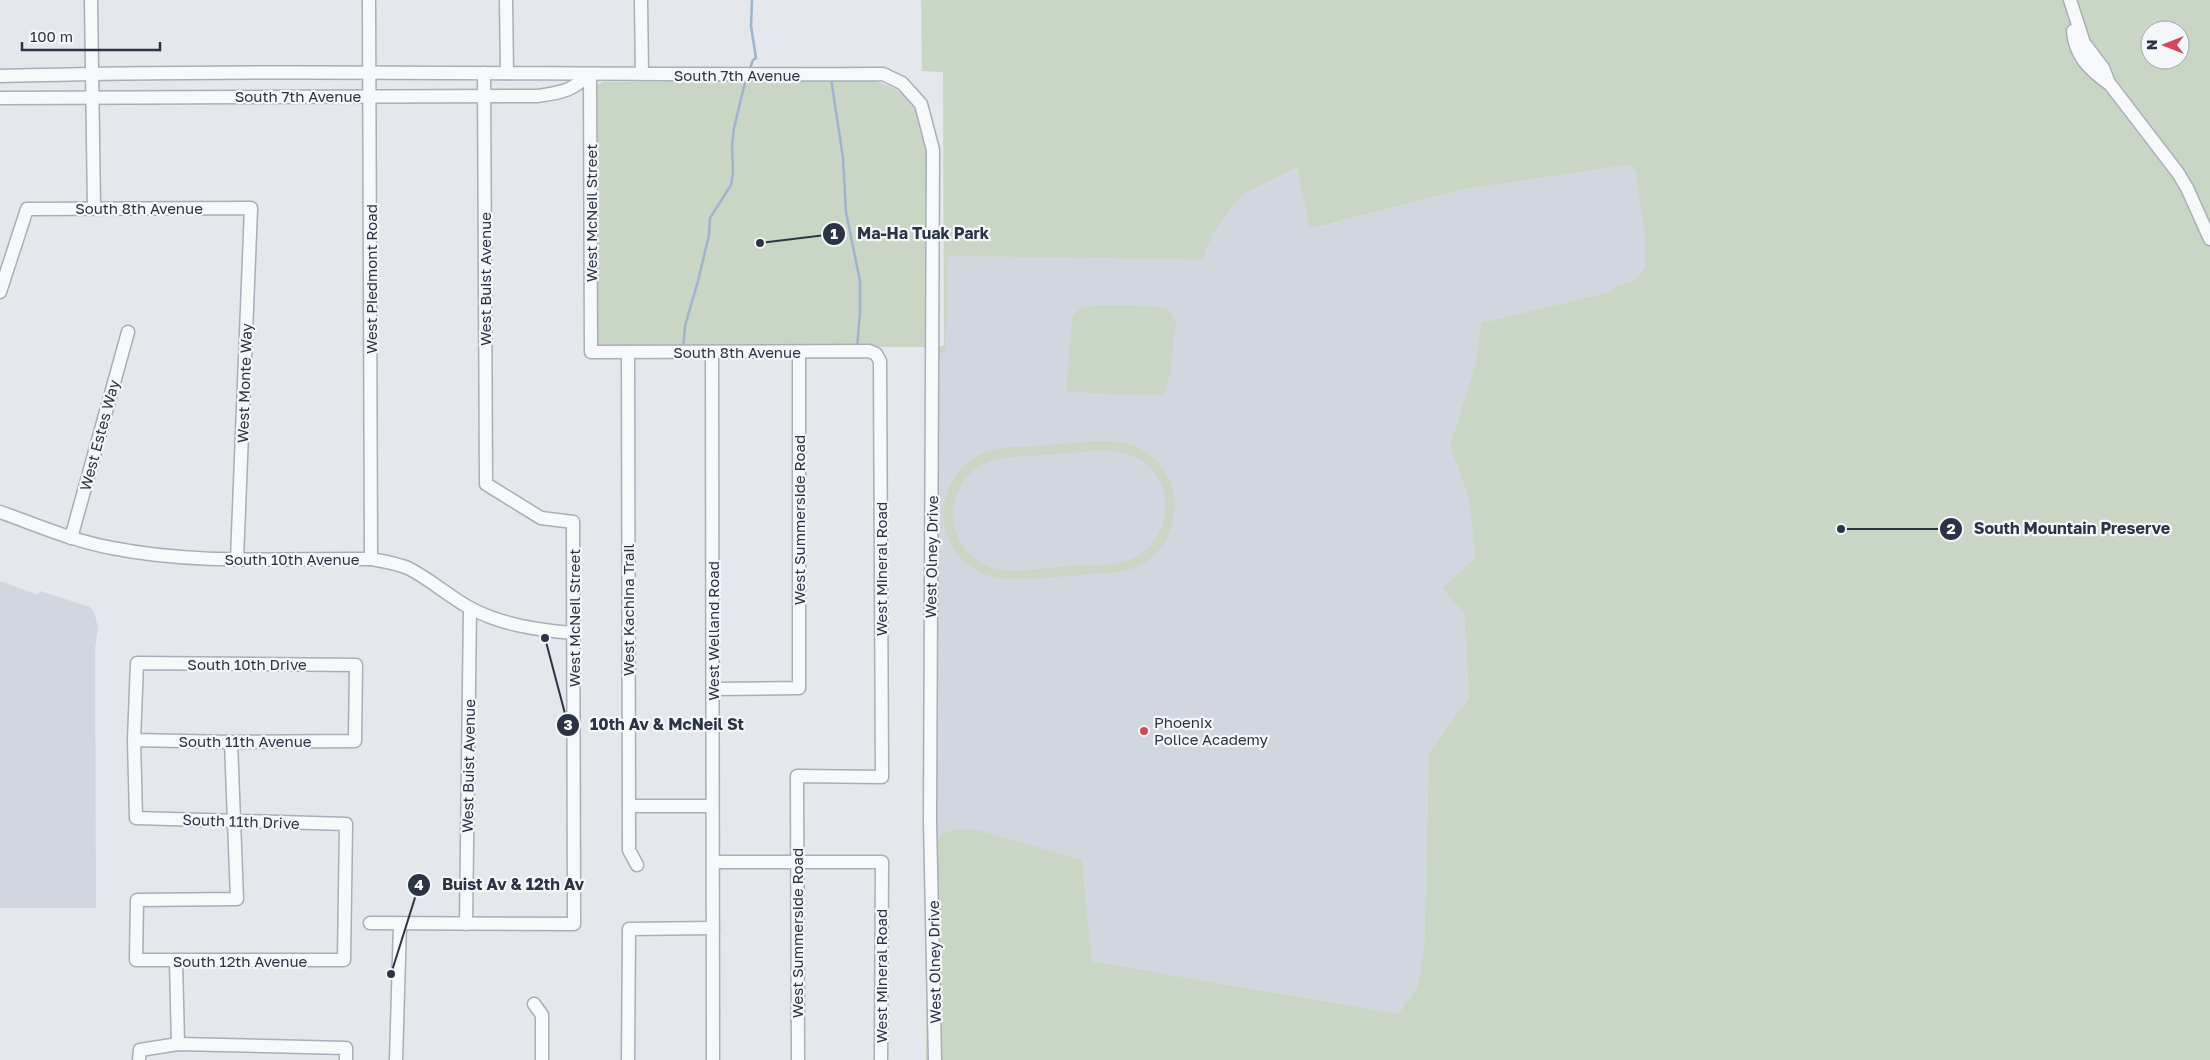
<svg xmlns="http://www.w3.org/2000/svg" width="2210" height="1060" viewBox="0 0 2210 1060" font-family="'Golos Text',sans-serif">
	<style>
		.built { fill: #d2d6de }
		.green { fill: #c9d6c5; fill-rule: evenodd }
		.lines { fill: none; stroke-linecap: round; stroke-linejoin: round }
		.stream { stroke: #9fb4cc; stroke-width: 2.5 }
		.minor-casing { stroke: #a9aeb7; stroke-width: 15 }
		.minor { stroke: #f7f8fa; stroke-width: 12 }
		.poi-dot { fill: #d1495b; stroke: #f4f6f9; stroke-width: 2 }
		.labels { text-anchor: middle; dominant-baseline: central; stroke-width: 4.5; stroke-linejoin: round; paint-order: stroke }
		.street-label { font-size: 15px; fill: #2b3445; stroke: #f4f6f9 }
		.poi-label { font-size: 15px; fill: #2b3445; stroke: #f4f6f9; text-anchor: start }
		.leader { fill: none; stroke: #2b3445; stroke-width: 2 }
		.callout-dot { fill: #2b3445; stroke: #f4f6f9; stroke-width: 2 }
		.mark-label { font-size: 15px; text-anchor: middle; font-weight: bold; fill: #fff }
		.callout-label { font-size: 16px; text-anchor: middle; font-weight: bold; fill: #2b3445; stroke: #f4f6f9; stroke-width: 4.5; stroke-linejoin: round; paint-order: stroke }
	</style>
	<rect width="100%" height="100%" fill="#e4e7ec"/>
	<g class="built">
		<path d="M1637 164 1654 281 1481 323 1476 362 1450 446 1469 499 1475 558 1442 588 1464 612 1469 697 1429 752 1424 948 1418 985 1398 1014 1092 961 1082 860 935 839V353H946L948 256 1203 260 1213 233 1242 195 1298 168 1311 229 1465 189Z"/>
		<path d="M0 581 38 595 40 591 90 607 94 612 98 627 95 649 96 908H0Z"/>
	</g>
	<g class="green">
		<path d="M921 0H2210V1060H926L933 349 944 345 943 72 922 71ZM2150 30H2180V60H2150ZM1630 165 1636 171 1645 237 1646 266 1636 280 1611 288 1613 291 1481 323 1476 362 1450 446 1469 499 1475 558 1442 588 1464 613 1469 697 1429 752 1424 948 1418 985 1398 1014 1092 961 1082 860 973 829H954L935 838 936 353H946L948 256 1203 260 1213 233 1242 195 1297 168 1310 229 1465 189Z"/>
		<path d="M872 80 894 88 907 97 916 108 927 147V347L602 346 595 344V86L603 82Z"/>
		<path d="M1097 305 1154 306 1168 310 1176 320 1170 373 1164 395 1106 394 1066 391 1073 315 1081 308Z"/>
		<path d="M1104 441C1117 441 1129 443 1141 449 1196 480 1180 564 1118 572 1098 574 1078 575 1057 577 1017 579 976 587 952 546 945 534 942 519 944 505 948 482 962 462 984 453 1000 446 1018 447 1036 446 1059 444 1081 442 1104 441ZM1104 450C1116 451 1126 452 1137 458 1173 477 1175 528 1143 552 1136 558 1127 561 1119 563 1103 566 1086 565 1070 566 1048 568 1024 572 1002 570 987 568 973 559 964 547 953 532 950 514 956 497 970 455 1007 457 1044 455 1064 453 1084 452 1104 450Z"/>
	</g>
	<g class="lines">
		<g class="stream">
			<path d="M749 71 753 60 756 58 751 26 752 0"/>
			<path d="M831 78 843 158 846 212 860 281V312L857 348"/>
			<path d="M683 349 685 326 698 281 709 235 710 218 731 185 733 172 732 146 734 128 746 78"/>
		</g>
		<defs>
			<g id="minor">
				<path d="M91 0 94 208"/>
				<path d="M369 0 371 559"/>
				<path d="M506 0 507 73"/>
				<path d="M641 0 642 74"/>
				<path d="M2070 0 2084 43 2103 68 2109 83 2178 173 2187 188 2210 239"/>
				<path d="M2073 31C2075 56 2089 69 2108 83"/>
				<path d="M590 74 591 352 869 351 876 354 880 361 882 777 797 776 798 1060"/>
				<path d="M0 76C294 68 589 76 883 74L902 83 921 104 933 150 930 820 935 1060"/>
				<path d="M0 98 538 96C564 92 571 91 590 74"/>
				<path d="M0 292 27 209 251 208 237 559"/>
				<path d="M628 352 629 850 637 865"/>
				<path d="M712 352 713 1060"/>
				<path d="M0 512C37 525 73 541 112 548 197 565 285 558 371 559 383 561 396 563 408 568 430 579 448 596 470 608 502 625 538 630 573 633"/>
				<path d="M71 538 128 332"/>
				<path d="M713 689 799 688V352"/>
				<path d="M134 740 231 742 355 741 356 665 137 663 134 740 136 818 346 824 344 960H136L137 900 237 899 231 742"/>
				<path d="M629 806H712"/>
				<path d="M713 862H882L881 1060"/>
				<path d="M370 923 574 924 573 522 541 518 486 484 484 73"/>
				<path d="M466 924 470 608"/>
				<path d="M176 961 178 1044"/>
				<path d="M534 1004 542 1015V1060"/>
				<path d="M139 1060 140 1050 178 1044 346 1048V1060"/>
				<path d="M396 1060 400 924"/>
				<path d="M628 1060 629 929 713 928"/>
			</g>
		</defs>
		<use href="#minor" class="minor-casing"/>
		<use href="#minor" class="minor"/>
	</g>
	<circle class="poi-dot" cx="1144" cy="731" r="5"/>
	<g class="labels">
		<g class="street-label">
			<text x="737" y="75">South 7th Avenue</text>
			<text x="298" y="96">South 7th Avenue</text>
			<text x="139" y="208">South 8th Avenue</text>
			<text transform="translate(591 213) rotate(-90)">West McNeil Street</text>
			<text transform="translate(371 279) rotate(-90)">West Piedmont Road</text>
			<text transform="translate(485 279) rotate(-90)">West Buist Avenue</text>
			<text x="737" y="352">South 8th Avenue</text>
			<text transform="translate(244 383) rotate(-88)">West Monte Way</text>
			<text transform="translate(99 435) rotate(-75)">West Estes Way</text>
			<text transform="translate(799 520) rotate(-90)">West Summerside Road</text>
			<text transform="translate(931 557) rotate(-89)">West Olney Drive</text>
			<text x="292" y="559">South 10th Avenue</text>
			<text transform="translate(881 569) rotate(-90)">West Mineral Road</text>
			<text transform="translate(628 610) rotate(-90)">West Kachina Trail</text>
			<text transform="translate(574 618) rotate(-90)">West McNeil Street</text>
			<text transform="translate(713 631) rotate(-90)">West Welland Road</text>
			<text x="247" y="664">South 10th Drive</text>
			<text x="245" y="741">South 11th Avenue</text>
			<text transform="translate(468 766) rotate(-89)">West Buist Avenue</text>
			<text transform="translate(241 821) rotate(2)">South 11th Drive</text>
			<text transform="translate(797 933) rotate(-90)">West Summerside Road</text>
			<text x="240" y="961">South 12th Avenue</text>
			<text transform="translate(934 962) rotate(-91)">West Olney Drive</text>
			<text transform="translate(881 976) rotate(-90)">West Mineral Road</text>
		</g>
		<g class="poi-label">
			<text x="1154" y="722">Phoenix<tspan x="1154" dy="17">Police Academy</tspan></text>
		</g>
	</g>
	<path class="leader" d="M760 243L834 234M1841 529L1951 529M545 638L568 725M391 974L419 885"/>
	<g class="callout-dot">
		<circle cx="760" cy="243" r="5"/>
		<circle cx="1841" cy="529" r="5"/>
		<circle cx="545" cy="638" r="5"/>
		<circle cx="391" cy="974" r="5"/>
		<circle cx="834" cy="234" r="12"/>
		<circle cx="1951" cy="529" r="12"/>
		<circle cx="568" cy="725" r="12"/>
		<circle cx="419" cy="885" r="12"/>
	</g>
	<g class="mark-label">
		<text x="834" y="239">1</text>
		<text x="1951" y="534">2</text>
		<text x="568" y="730">3</text>
		<text x="419" y="890">4</text>
	</g>
	<g class="callout-label">
		<text x="923" y="239">Ma-Ha Tuak Park</text>
		<text x="2072" y="534">South Mountain Preserve</text>
		<text x="667" y="730">10th Av &amp; McNeil St</text>
		<text x="513" y="890">Buist Av &amp; 12th Av</text>
	</g>
	<g transform="translate(2165 45) rotate(270)"><circle r="24" fill="#f4f6f9" stroke="#a4a8b1"/>
	<path d="M0-4L9 19L0 12L-9 19Z" fill="#d1495b"/>
	<text y="-8" font-size="14" font-weight="bold" text-anchor="middle" fill="#2b3445">N</text>
	</g>
	<path d="M22 42v8h138v-8" fill="none" stroke="#2b3445" stroke-width="2.5"/>
	<text x="30" y="42" font-size="15" fill="#2b3445" stroke="#f4f6f9" stroke-width="4" paint-order="stroke">100 m</text>
</svg>
